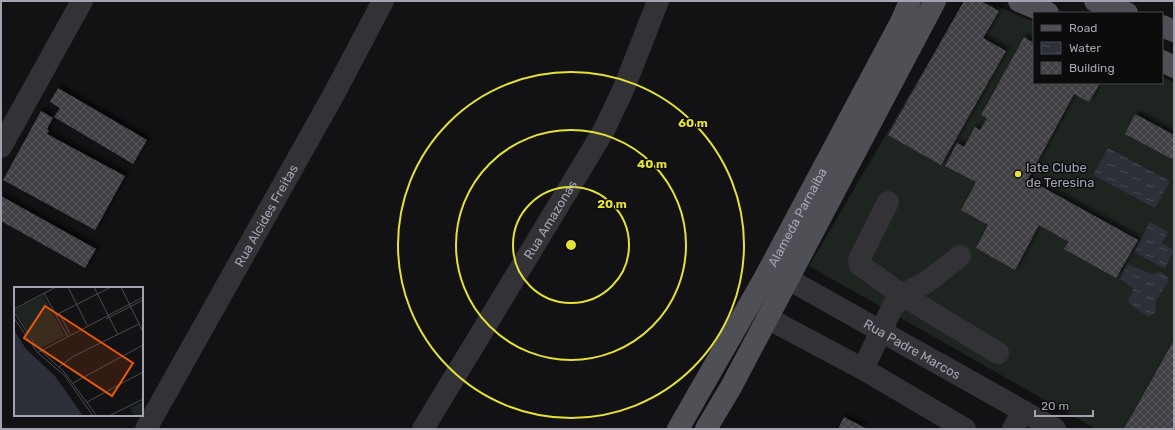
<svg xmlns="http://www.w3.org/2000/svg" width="1175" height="430" viewBox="0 0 1175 430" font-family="Rubik,sans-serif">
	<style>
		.grass { fill: #1e2521 }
		.water { fill: url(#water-ripples) }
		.building { fill: url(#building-cross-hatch); filter: url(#shadow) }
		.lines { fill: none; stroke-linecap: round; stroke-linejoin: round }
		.minor { stroke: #333237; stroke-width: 22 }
		.major { stroke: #4f4f56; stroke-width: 22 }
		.ring { fill: none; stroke: #e4e138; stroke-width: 2 }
		.poi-dot { fill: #e4e138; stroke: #0d0c0d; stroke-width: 1.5 }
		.labels { text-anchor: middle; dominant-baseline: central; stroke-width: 3; stroke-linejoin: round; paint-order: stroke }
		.poi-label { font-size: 13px; fill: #a4a3b2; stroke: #0d0c0d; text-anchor: start }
		.street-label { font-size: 13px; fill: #a4a3b2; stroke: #0d0c0d }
		.inset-road { fill: none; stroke: #4c4b53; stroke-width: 1 }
		.view { fill: #e8590c; fill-opacity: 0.15; stroke: #e8590c; stroke-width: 2 }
		.inset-edge { fill: none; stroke: #a4a3b2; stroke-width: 2 }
		.centre { fill: #e4e138; stroke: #0d0c0d; stroke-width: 2 }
		.ring-label { font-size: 12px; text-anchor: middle; font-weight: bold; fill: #e4e138; stroke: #0d0c0d; stroke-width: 3; stroke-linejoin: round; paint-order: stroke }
	</style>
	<defs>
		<pattern id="water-ripples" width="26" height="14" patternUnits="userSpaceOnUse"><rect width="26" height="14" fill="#2d3039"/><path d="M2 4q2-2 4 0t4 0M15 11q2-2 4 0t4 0" fill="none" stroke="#484b53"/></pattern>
		<pattern id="building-cross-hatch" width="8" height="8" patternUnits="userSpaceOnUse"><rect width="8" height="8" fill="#414045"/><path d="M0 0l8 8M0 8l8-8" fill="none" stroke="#59585d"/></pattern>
		<filter id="shadow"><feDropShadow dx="3.5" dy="-3.5" stdDeviation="2" flood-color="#0009"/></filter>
	</defs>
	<rect width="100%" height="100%" fill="#121113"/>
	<path class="grass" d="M964 1H985L1034 22V83H1162V77L1174 82V429H1096L809 266Z"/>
	<g class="water">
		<path d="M1108 148 1170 181 1155 208 1093 175Z"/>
		<path d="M1150 222 1168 232 1162 243 1174 250 1165 269 1134 252Z"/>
		<path d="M1127 264 1152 274 1161 272 1167 276 1169 281 1156 300 1155 313 1148 317 1130 304 1128 300 1132 294 1133 288 1120 279Z"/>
	</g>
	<g class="building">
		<path d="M964 1H981L999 11 983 38 1006 51 941 165 888 135Z"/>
		<path d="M1024 37 1034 43V83H1100L1089 102 1074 94 1028 179 1138 240 1116 278 1064 249 1069 242 1039 225 1015 270 976 248 988 225 961 210 976 182 945 166 957 143 964 147 975 127 980 130 987 118 981 115Z"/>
		<path d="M58 88 147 140 133 164 54 117 60 108 50 102Z"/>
		<path d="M41 111 53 118 47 129 49 131 47 134 125 176 95 230 3 180Z"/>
		<path d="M1135 114 1174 135V156L1172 159 1125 134Z"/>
		<path d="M1 196 96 249 85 268 1 221Z"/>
		<path d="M1174 340V429H1124Z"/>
		<path d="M844 417 867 429H838Z"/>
	</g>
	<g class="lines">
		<g class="minor">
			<path d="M1 147 82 1"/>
			<path d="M888 202 859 260 860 265 902 295 927 282 960 256"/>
			<path id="s1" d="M772 270 1055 429"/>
			<path d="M767 318 863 369 965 429"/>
			<path d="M863 369 892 308 902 295 998 353"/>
			<path id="s2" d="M146 429 334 94 383 1"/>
			<path id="s3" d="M423 429 603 132 624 88 658 1"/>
			<path d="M1013 429 1023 411"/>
		</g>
		<g class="major">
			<path d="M1019 1 1048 13"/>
			<path d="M1095 1 1127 13"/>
			<path d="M1162 26 1174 31"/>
			<path d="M1162 61 1174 67"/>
			<path id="s4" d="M678 429 764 279 901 22 910 1"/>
			<path d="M706 429 731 387 935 1"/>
		</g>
	</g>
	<g class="ring">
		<circle cx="571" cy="245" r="58"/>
		<circle cx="571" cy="245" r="115"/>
		<circle cx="571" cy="245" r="173"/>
	</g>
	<circle class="poi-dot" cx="1018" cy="174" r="4"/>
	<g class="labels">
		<g class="poi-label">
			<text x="1026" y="167">Iate Clube<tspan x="1026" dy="15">de Teresina</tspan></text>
		</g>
		<g class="street-label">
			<text stroke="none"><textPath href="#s2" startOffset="245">Rua Alcides Freitas</textPath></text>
			<text stroke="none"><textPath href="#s4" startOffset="243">Alameda Parnaiba</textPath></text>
			<text stroke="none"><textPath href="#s3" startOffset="245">Rua Amazonas</textPath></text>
			<text stroke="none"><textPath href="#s1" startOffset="161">Rua Padre Marcos</textPath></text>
		</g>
	</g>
	<g transform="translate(14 287)">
		<rect width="129" height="129" fill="#121113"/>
		<path d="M29 8 51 49 25 62 0 23ZM129 115V129H120L116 121Z" fill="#1e2521"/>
		<path d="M0 43 12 62 41 89 69 129H0Z" fill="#2d3039"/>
		<path class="inset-road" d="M54 0 73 38M80 0 104 48M107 0 129 45M30 6 54 50M0 22 42 0M0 25 22 59 50 85 83 129M45 26 56 47M42 28 97 0M0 31 24 66 51 89 79 129M92 32 129 13M25 65 129 10M45 80 60 69 125 37M59 96 129 58M73 115 129 85M95 129 129 112"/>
		<path class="view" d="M31 19 119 76 98 109 10 51Z"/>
		<rect width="129" height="129" class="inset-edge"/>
	</g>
	<circle cx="571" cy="245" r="6" class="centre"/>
	<g class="ring-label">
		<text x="693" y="127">60 m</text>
		<text x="652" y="168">40 m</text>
		<text x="612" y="208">20 m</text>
	</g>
	<rect width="1175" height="430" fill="none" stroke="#a4a3b2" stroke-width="4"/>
	<rect x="1033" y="12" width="130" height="72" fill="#0d0c0d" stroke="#49484f"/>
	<rect x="1041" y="25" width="20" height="6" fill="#4f4f56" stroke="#49484f"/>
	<text x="1069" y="32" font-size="12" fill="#a4a3b2">Road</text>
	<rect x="1041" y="42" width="20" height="12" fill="url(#water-ripples)" stroke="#49484f"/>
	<text x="1069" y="52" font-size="12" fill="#a4a3b2">Water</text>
	<rect x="1041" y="62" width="20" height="12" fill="url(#building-cross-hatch)" stroke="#49484f"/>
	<text x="1069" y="72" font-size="12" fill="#a4a3b2">Building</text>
	<path d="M1035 410v6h58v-6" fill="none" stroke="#a4a3b2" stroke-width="2"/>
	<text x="1041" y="410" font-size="12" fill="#a4a3b2" stroke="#0d0c0d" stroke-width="3" paint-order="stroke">20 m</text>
</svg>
